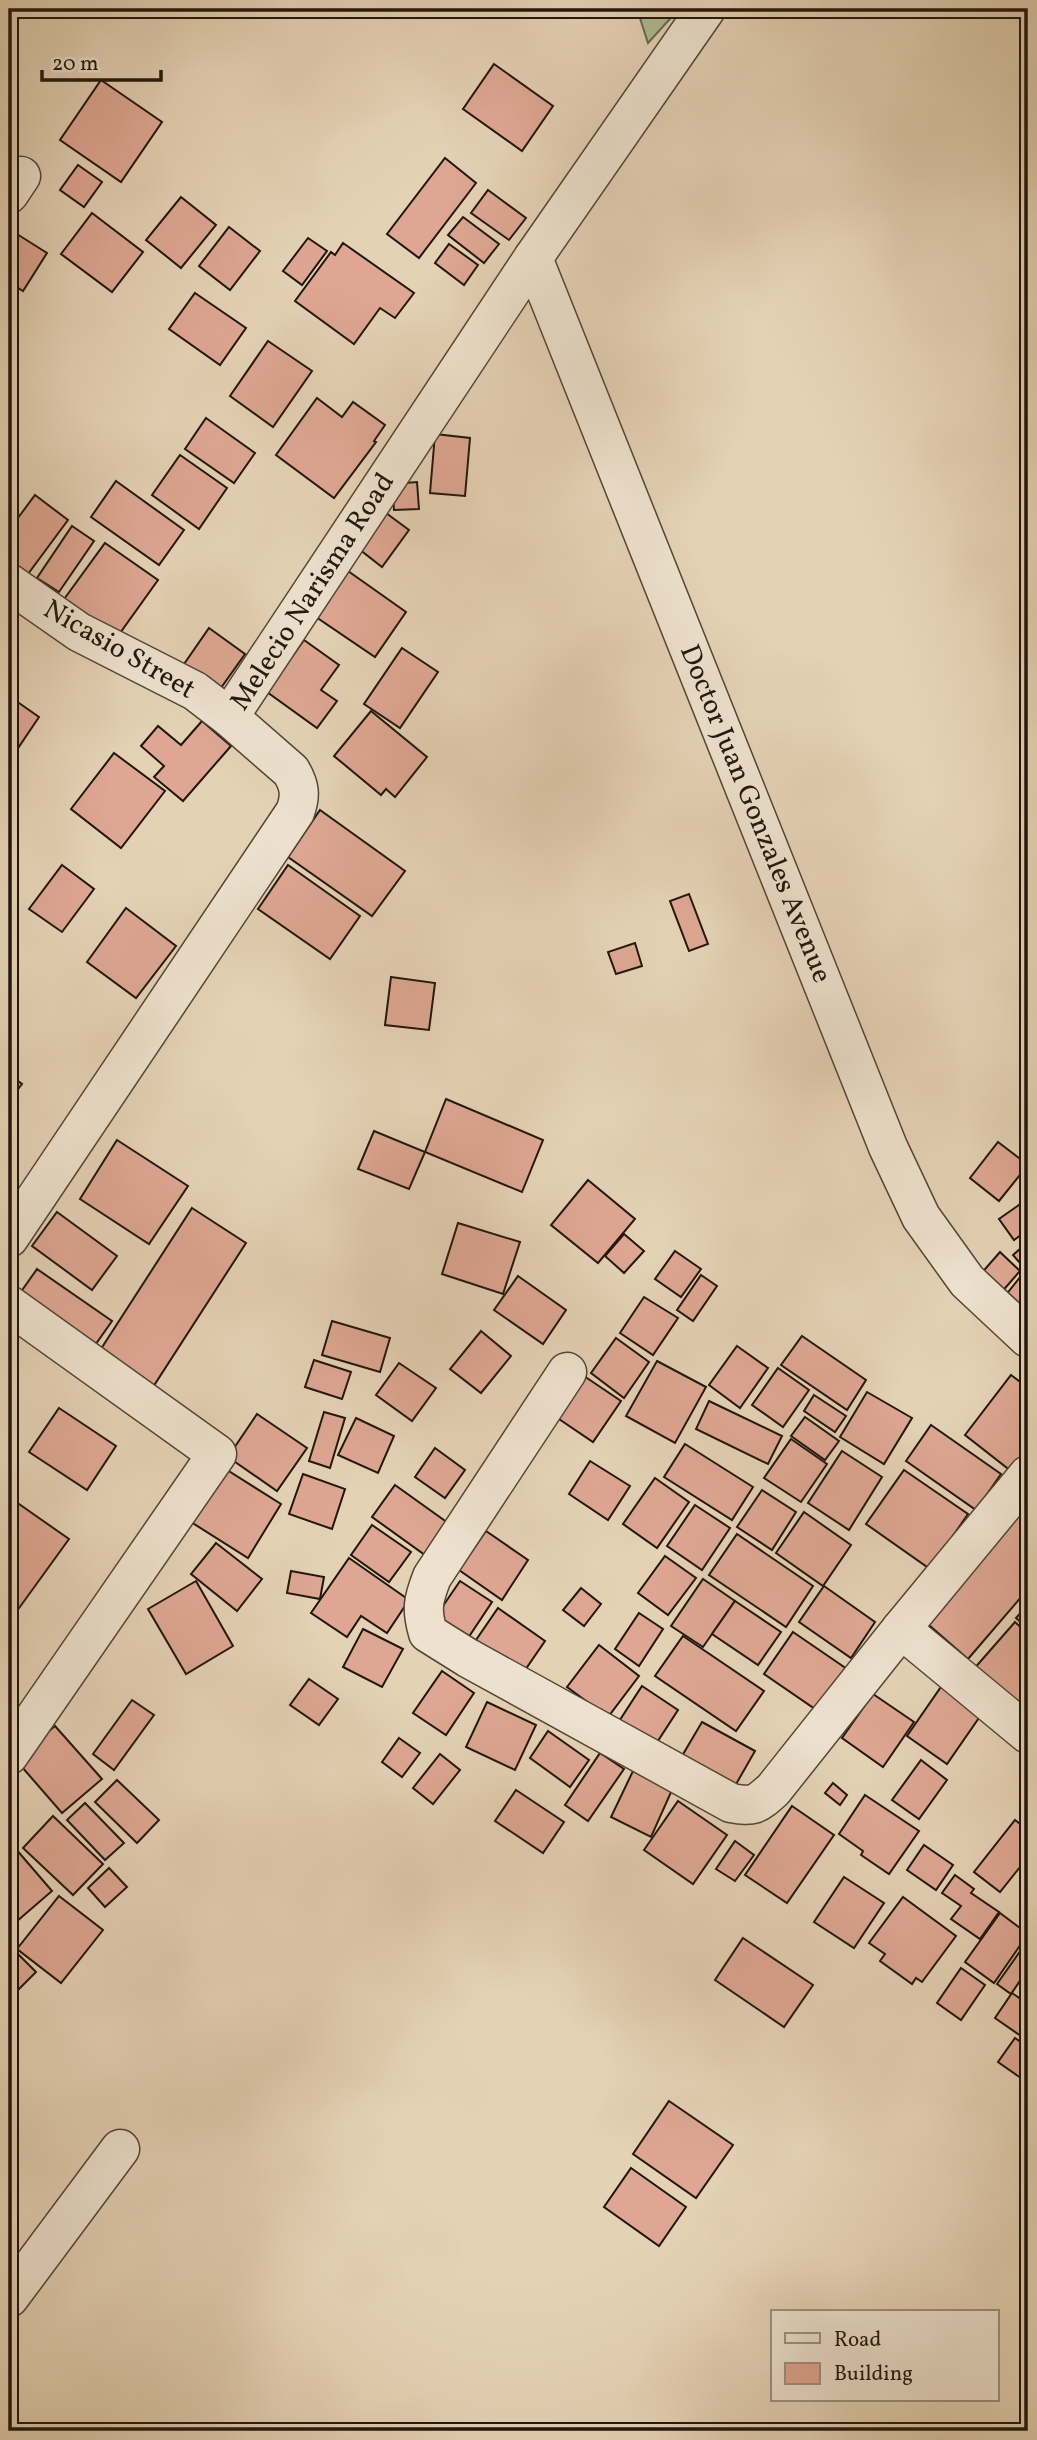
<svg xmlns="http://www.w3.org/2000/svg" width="1037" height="2440" viewBox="0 0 1037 2440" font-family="Vollkorn,serif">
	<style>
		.green { fill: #aebd92; stroke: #676a4f; stroke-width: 2 }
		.building { fill: #dfa793; stroke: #20170c; stroke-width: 2 }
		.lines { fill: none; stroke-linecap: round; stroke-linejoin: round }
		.minor-casing { stroke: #514636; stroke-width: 41 }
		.minor { stroke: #eee2cf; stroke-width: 38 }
		.labels { text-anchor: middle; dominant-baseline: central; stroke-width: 5; stroke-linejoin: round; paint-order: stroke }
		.street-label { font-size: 28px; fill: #20170c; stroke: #eee2cf }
	</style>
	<rect width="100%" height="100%" fill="#e5d2b5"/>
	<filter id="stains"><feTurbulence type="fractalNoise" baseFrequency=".00286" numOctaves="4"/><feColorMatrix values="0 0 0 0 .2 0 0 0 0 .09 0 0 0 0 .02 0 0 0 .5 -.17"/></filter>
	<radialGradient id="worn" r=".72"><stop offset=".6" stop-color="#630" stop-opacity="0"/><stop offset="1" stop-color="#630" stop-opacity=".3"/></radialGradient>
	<path class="green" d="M637 9H679L648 43Z"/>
	<g class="building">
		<path d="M494 64 553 106 522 151 463 109Z"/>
		<path d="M101 80 162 122 121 182 60 140Z"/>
		<path d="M445 158 476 183 419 258 387 234Z"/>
		<path d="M78 165 102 182 84 207 60 190Z"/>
		<path d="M488 190 526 218 509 240 471 213Z"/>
		<path d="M181 197 216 225 181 268 146 240Z"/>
		<path d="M92 213 143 252 112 292 61 254Z"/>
		<path d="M463 217 499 244 484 263 448 235Z"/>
		<path d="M229 227 260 251 230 290 199 266Z"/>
		<path d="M9 229 47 253 23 291 9 282Z"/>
		<path d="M308 238 327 251 302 285 283 271Z"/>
		<path d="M343 243 414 293 395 318 380 308 354 344 295 301 331 252 335 255Z"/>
		<path d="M449 244 478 265 464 285 435 263Z"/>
		<path d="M195 293 246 328 220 365 169 329Z"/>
		<path d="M268 341 312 371 273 427 230 396Z"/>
		<path d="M317 398 342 417 353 402 385 425 374 441 376 442 334 498 276 455Z"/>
		<path d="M206 418 255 453 234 483 185 449Z"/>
		<path d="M435 434 470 438 465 496 430 493Z"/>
		<path d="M180 455 227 488 199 529 152 495Z"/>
		<path d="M116 481 184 530 159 565 91 517Z"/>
		<path d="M417 482 419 509 394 510 392 484Z"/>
		<path d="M35 495 68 520 25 578 9 566V530Z"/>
		<path d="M386 513 409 530 382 567 359 549Z"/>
		<path d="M72 526 94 541 59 592 37 578Z"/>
		<path d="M105 543 158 580 115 640 62 602Z"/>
		<path d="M348 571 406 612 375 657 316 617Z"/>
		<path d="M209 628 245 654 218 692 182 667Z"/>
		<path d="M304 640 339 665 321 690 337 701 317 728 267 692Z"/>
		<path d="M402 648 438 672 400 728 364 704Z"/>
		<path d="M9 696 39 717 12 757 9 755Z"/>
		<path d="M371 711 427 757 395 797 386 789 381 795 334 756Z"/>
		<path d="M202 721 231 746 183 801 154 777 164 766 141 746 158 726 181 745Z"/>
		<path d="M114 753 165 791 121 848 71 809Z"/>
		<path d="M320 810 405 871 372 916 288 857Z"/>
		<path d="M62 865 94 889 62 932 29 909Z"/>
		<path d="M288 865 360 916 330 959 258 909Z"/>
		<path d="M689 894 708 944 689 951 670 901Z"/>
		<path d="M126 908 176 946 136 998 87 962Z"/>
		<path d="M635 943 642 966 616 974 608 952Z"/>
		<path d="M391 977 435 983 429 1030 385 1025Z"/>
		<path d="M9 1074 22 1084 9 1101Z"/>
		<path d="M446 1099 543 1140 522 1192 425 1152Z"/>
		<path d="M374 1131 425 1152 409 1189 358 1169Z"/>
		<path d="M117 1140 188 1186 149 1244 80 1199Z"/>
		<path d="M998 1142 1028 1165 999 1201 970 1178Z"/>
		<path d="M588 1180 635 1219 598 1263 551 1225Z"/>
		<path d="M1026 1200 1028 1230 1014 1240 999 1219Z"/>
		<path d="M192 1208 246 1243 153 1387 99 1352Z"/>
		<path d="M57 1212 117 1256 92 1290 32 1246Z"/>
		<path d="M458 1223 520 1242 503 1294 442 1274Z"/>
		<path d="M624 1234 644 1251 624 1273 605 1256Z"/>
		<path d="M1028 1242V1272L1013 1255Z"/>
		<path d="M675 1251 701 1269 681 1297 655 1279Z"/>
		<path d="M1000 1252 1020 1271 1000 1294 979 1276Z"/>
		<path d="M37 1269 112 1321 93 1348 18 1296Z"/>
		<path d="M701 1275 717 1286 693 1321 677 1310Z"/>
		<path d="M518 1276 566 1310 543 1344 494 1310Z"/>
		<path d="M1021 1276 1028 1282 1027 1314 1005 1296Z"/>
		<path d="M644 1297 678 1318 653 1355 620 1333Z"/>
		<path d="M332 1321 390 1338 380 1372 322 1355Z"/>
		<path d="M481 1331 511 1356 481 1393 450 1369Z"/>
		<path d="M802 1336 866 1380 847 1410 781 1365Z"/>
		<path d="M616 1338 649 1362 624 1398 591 1373Z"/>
		<path d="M737 1346 768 1368 740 1408 709 1385Z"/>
		<path d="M314 1360 351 1372 342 1399 305 1387Z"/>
		<path d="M657 1361 706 1387 675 1443 626 1416Z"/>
		<path d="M399 1363 436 1388 412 1421 376 1395Z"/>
		<path d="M778 1368 809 1390 783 1427 752 1405Z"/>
		<path d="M1011 1375 1028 1388V1450L1011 1471 965 1435Z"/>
		<path d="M584 1376 621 1401 593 1442 556 1417Z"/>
		<path d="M867 1392 912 1418 884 1464 840 1437Z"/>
		<path d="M814 1395 846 1416 835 1432 804 1411Z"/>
		<path d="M709 1401 782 1436 768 1464 696 1429Z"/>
		<path d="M59 1408 116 1446 87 1490 29 1452Z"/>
		<path d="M324 1412 345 1418 330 1468 309 1461Z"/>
		<path d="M257 1414 307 1448 277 1491 228 1457Z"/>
		<path d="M805 1417 839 1441 825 1460 791 1436Z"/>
		<path d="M356 1418 394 1436 378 1473 338 1455Z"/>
		<path d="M931 1425 1001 1474 976 1510 906 1461Z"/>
		<path d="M791 1439 827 1464 801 1502 764 1478Z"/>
		<path d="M685 1444 753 1487 732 1520 664 1477Z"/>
		<path d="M435 1448 465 1470 445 1498 415 1477Z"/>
		<path d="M842 1451 882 1477 849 1530 808 1503Z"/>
		<path d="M590 1461 630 1486 608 1520 569 1494Z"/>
		<path d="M224 1468 281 1504 248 1558 191 1522Z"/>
		<path d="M904 1470 968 1514 930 1569 866 1524Z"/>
		<path d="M303 1474 345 1489 332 1529 289 1514Z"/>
		<path d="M655 1478 689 1502 657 1548 623 1524Z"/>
		<path d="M395 1485 448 1523 425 1555 372 1517Z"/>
		<path d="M762 1490 796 1512 772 1550 737 1527Z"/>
		<path d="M9 1497 69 1539 9 1622Z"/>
		<path d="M1023 1503 1028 1507V1589L968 1659 922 1619Z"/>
		<path d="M695 1505 730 1528 702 1570 667 1546Z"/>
		<path d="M804 1512 851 1545 823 1586 776 1553Z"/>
		<path d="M372 1525 411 1552 389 1582 351 1555Z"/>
		<path d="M486 1531 528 1560 502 1600 459 1570Z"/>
		<path d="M737 1534 813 1586 786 1627 709 1575Z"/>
		<path d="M216 1543 262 1579 237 1611 191 1574Z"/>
		<path d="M665 1556 696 1578 668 1615 638 1593Z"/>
		<path d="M349 1558 409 1600 387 1633 361 1616 347 1637 311 1613Z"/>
		<path d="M291 1571 324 1577 320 1599 287 1593Z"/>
		<path d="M703 1579 735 1601 703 1647 671 1626Z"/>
		<path d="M196 1581 233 1646 186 1674 148 1609Z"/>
		<path d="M460 1581 492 1602 464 1644 432 1622Z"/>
		<path d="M824 1586 875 1622 851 1658 799 1622Z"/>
		<path d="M581 1588 601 1604 584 1626 563 1610Z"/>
		<path d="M735 1601 781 1632 758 1665 712 1634Z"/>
		<path d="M1028 1604V1629L1016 1618Z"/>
		<path d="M498 1608 545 1641 523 1673 476 1640Z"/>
		<path d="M639 1613 663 1629 639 1666 615 1649Z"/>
		<path d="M1015 1622 1028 1634V1705L1022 1712 973 1670Z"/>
		<path d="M363 1629 403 1649 382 1687 343 1667Z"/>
		<path d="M793 1632 847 1669 818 1711 764 1674Z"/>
		<path d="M683 1636 764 1691 736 1731 655 1676Z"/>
		<path d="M599 1645 639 1676 608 1717 567 1687Z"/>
		<path d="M442 1671 474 1693 446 1735 413 1713Z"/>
		<path d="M309 1679 338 1699 319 1725 290 1705Z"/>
		<path d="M943 1684 983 1712 947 1764 907 1736Z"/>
		<path d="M642 1686 678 1710 652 1750 616 1726Z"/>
		<path d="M873 1694 914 1722 883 1767 842 1738Z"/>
		<path d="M132 1700 154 1715 114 1770 93 1754Z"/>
		<path d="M487 1702 536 1725 515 1770 466 1747Z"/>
		<path d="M702 1722 755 1751 735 1786 682 1756Z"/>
		<path d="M55 1726 102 1779 62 1813 15 1759Z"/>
		<path d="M548 1731 589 1760 570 1787 530 1758Z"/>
		<path d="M399 1738 420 1753 402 1777 382 1762Z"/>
		<path d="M600 1753 624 1769 588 1821 565 1805Z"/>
		<path d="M440 1754 460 1770 433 1804 413 1788Z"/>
		<path d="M921 1760 947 1780 919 1819 892 1800Z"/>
		<path d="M633 1771 672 1790 651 1837 611 1817Z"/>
		<path d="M117 1780 159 1820 137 1843 95 1802Z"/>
		<path d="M833 1783 847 1795 840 1805 825 1793Z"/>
		<path d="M516 1790 564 1822 543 1853 495 1821Z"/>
		<path d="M865 1795 919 1831 889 1874 861 1855 863 1851 839 1834Z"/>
		<path d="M678 1801 727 1835 693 1884 644 1850Z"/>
		<path d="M85 1803 124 1843 105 1860 67 1820Z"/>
		<path d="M792 1806 834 1835 787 1903 745 1875Z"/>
		<path d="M53 1816 103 1864 73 1895 23 1848Z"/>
		<path d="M1015 1820 1028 1830V1857L1000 1892 974 1872Z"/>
		<path d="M9 1841 52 1891 9 1928Z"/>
		<path d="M735 1841 754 1855 735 1881 716 1869Z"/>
		<path d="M924 1845 953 1865 936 1890 907 1870Z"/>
		<path d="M109 1868 127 1887 105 1907 88 1888Z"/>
		<path d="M955 1875 974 1889 971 1893 999 1912 980 1939 951 1919 961 1906 942 1893Z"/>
		<path d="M844 1877 884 1903 854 1948 814 1922Z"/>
		<path d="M59 1896 103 1930 61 1983 17 1949Z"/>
		<path d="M903 1897 956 1936 922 1982 916 1978 912 1984 880 1961 885 1954 869 1943Z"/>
		<path d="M1000 1913 1028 1934 994 1983 965 1962Z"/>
		<path d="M743 1938 813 1985 784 2027 715 1980Z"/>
		<path d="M1028 1940V1969L1011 1994 997 1984Z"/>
		<path d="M9 1945 36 1972 9 1999Z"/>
		<path d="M961 1968 985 1985 961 2020 937 2003Z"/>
		<path d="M1012 1993 1028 2004V2041L995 2018Z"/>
		<path d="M1015 2038 1028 2047V2083L998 2062Z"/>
		<path d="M669 2101 733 2145 696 2198 633 2154Z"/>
		<path d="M631 2168 686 2207 659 2246 604 2207Z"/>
	</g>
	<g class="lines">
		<defs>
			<g id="minor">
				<path d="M9 194 21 176"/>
				<path d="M533 258 888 1147 921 1217 967 1281 1028 1338"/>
				<path d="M9 583 79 632 195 691 229 717"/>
				<path d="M9 1238 295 812C301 796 300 786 291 771L229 717 533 258 706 9"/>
				<path d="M9 1305 217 1454 9 1755"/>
				<path d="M567 1372 432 1577C423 1600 421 1609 428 1633L468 1658 731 1803C754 1807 756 1805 773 1790L901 1629 1028 1475"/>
				<path d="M901 1629 1028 1734"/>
				<path d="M9 2298 120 2149"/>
			</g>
		</defs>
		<use href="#minor" class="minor-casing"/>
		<use href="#minor" class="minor"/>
	</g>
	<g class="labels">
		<g class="street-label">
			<text transform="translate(313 592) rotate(-57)">Melecio Narisma Road</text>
			<text transform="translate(119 650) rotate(30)">Nicasio Street</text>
			<text transform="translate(755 814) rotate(68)">Doctor Juan Gonzales Avenue</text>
		</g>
	</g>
	<rect width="1037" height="2440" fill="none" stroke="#e5d2b5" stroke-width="35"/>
	<rect x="10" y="10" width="1016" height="2419" fill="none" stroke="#20170c" stroke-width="3.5"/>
	<rect x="18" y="18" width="1002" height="2405" fill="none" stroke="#20170c" stroke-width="2"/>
	<rect x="771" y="2310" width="228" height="91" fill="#eee2cf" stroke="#9c9181" stroke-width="2"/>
	<rect x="785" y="2333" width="35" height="10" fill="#eee2cf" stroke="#9c9181" stroke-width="2"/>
	<text x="834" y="2346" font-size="21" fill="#20170c">Road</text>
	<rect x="785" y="2363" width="35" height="21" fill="#dfa793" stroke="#9c9181" stroke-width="2"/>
	<text x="834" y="2380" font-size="21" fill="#20170c">Building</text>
	<path d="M42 70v10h119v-10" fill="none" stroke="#20170c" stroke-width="3.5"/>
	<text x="52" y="70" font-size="21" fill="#20170c" stroke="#eee2cf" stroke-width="5" paint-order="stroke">20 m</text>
	<rect width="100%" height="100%" filter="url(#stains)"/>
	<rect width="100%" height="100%" fill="url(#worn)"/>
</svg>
